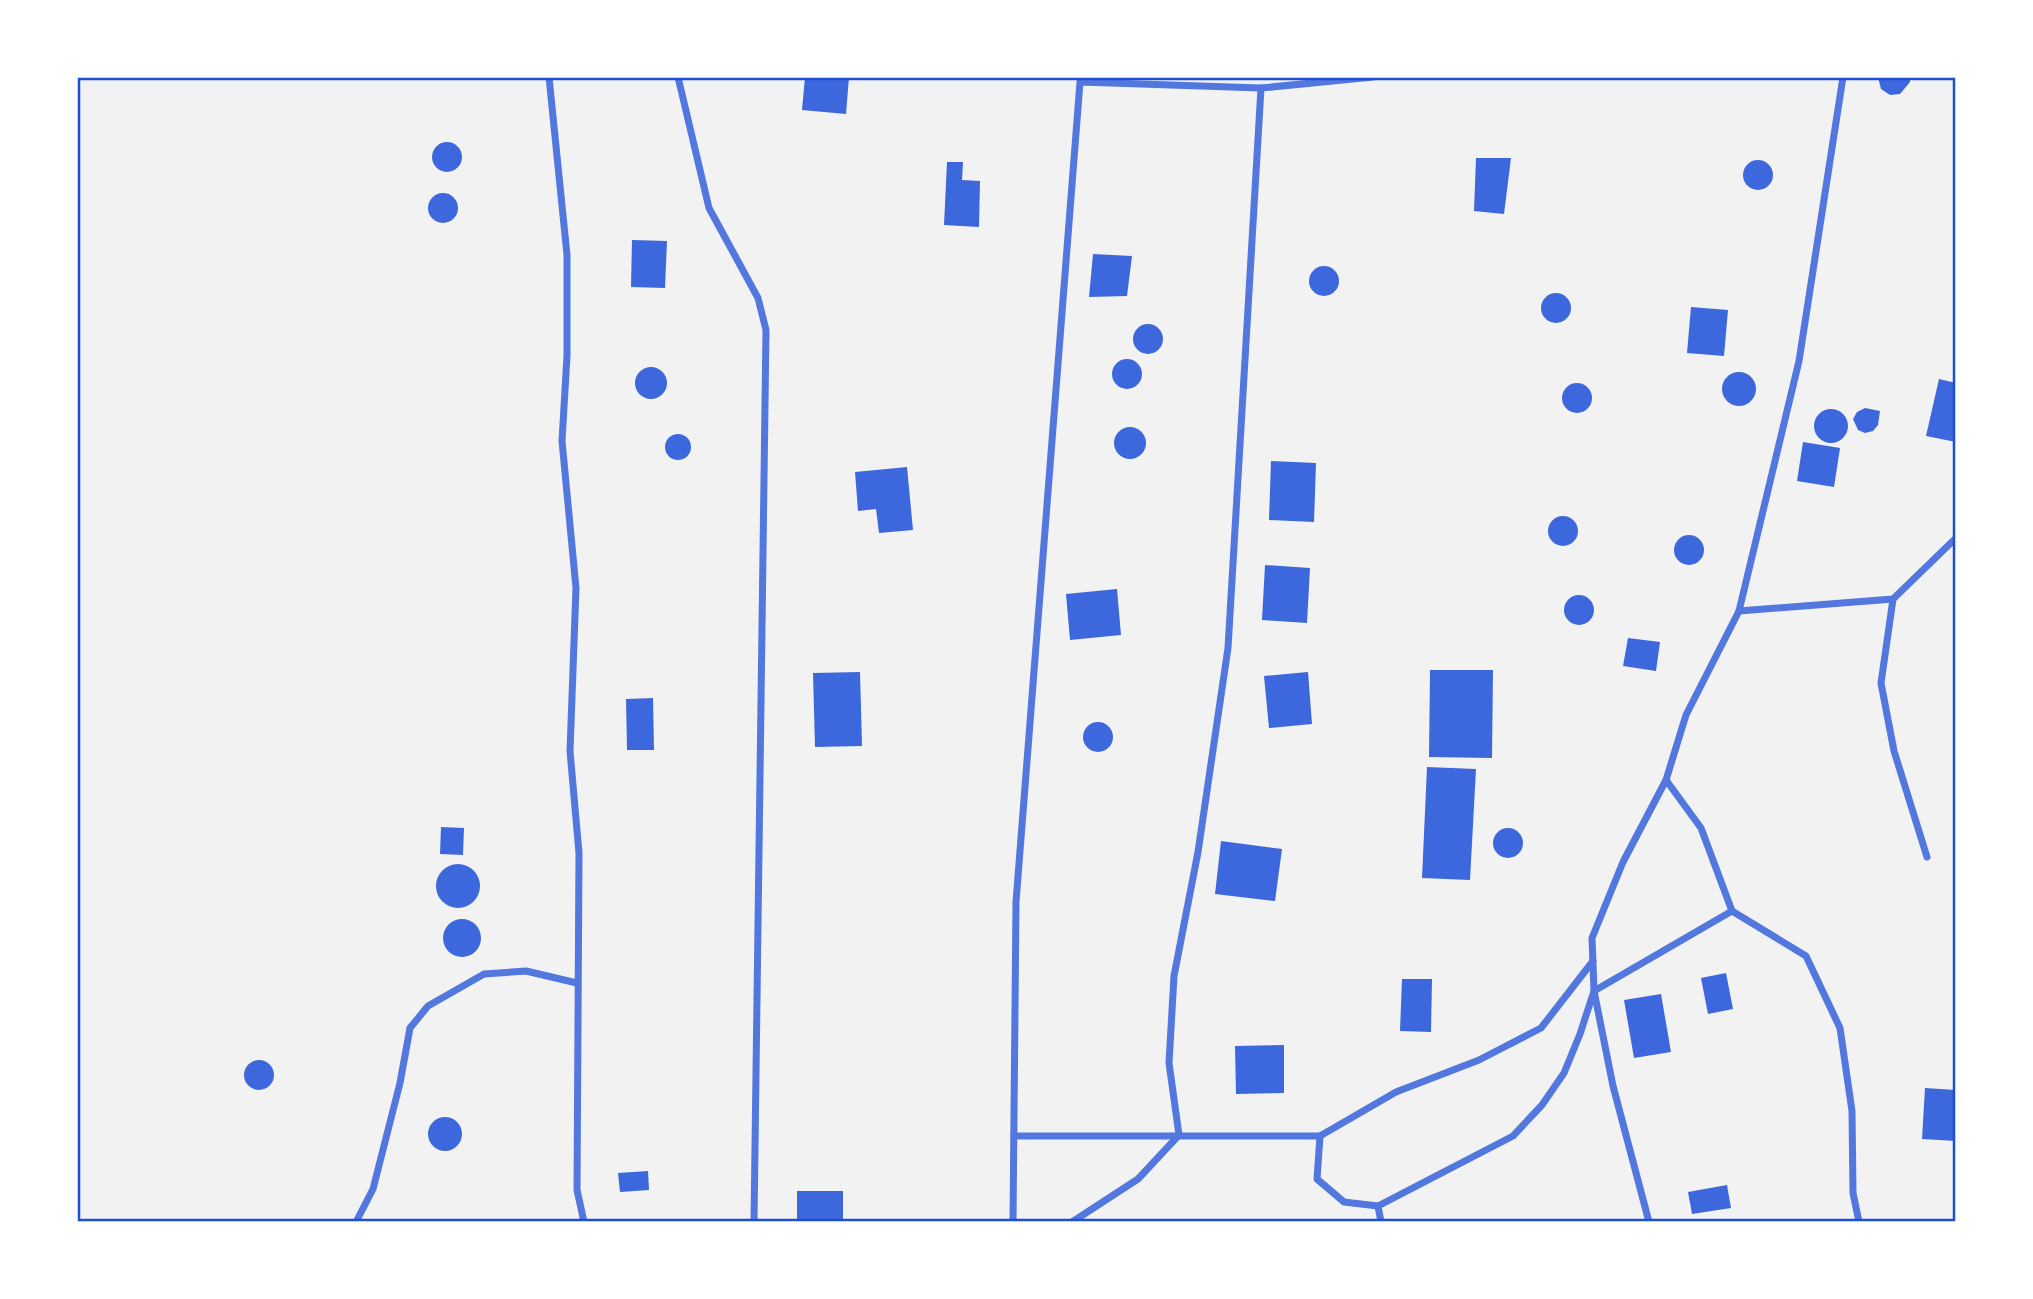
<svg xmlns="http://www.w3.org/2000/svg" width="2033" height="1299" viewBox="0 0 2033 1299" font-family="'Asap Condensed',sans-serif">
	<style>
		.building { fill: #3d67dc }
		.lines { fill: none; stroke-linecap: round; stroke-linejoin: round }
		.minor { stroke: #5277de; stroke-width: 7 }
		.neatline { fill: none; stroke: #1d4ed8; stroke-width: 2.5 }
	</style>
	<rect width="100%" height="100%" fill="#f2f2f2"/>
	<g class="building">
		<path d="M805 77H849L846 114 802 110Z"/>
		<path d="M1878 77H1910V82L1900 94 1890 95 1881 89Z"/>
		<circle cx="447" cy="157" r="15"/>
		<path d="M1476 158H1511L1504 214 1474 211Z"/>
		<circle cx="1758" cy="175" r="15"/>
		<path d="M947 162H963L962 180 980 181 979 227 944 225Z"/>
		<circle cx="443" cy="208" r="15"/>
		<path d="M632 240 667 241 665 288 631 287Z"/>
		<path d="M1093 254 1132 256 1127 296 1089 297Z"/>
		<circle cx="1324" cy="281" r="15"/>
		<circle cx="1556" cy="308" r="15"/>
		<path d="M1691 307 1728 310 1724 356 1687 353Z"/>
		<circle cx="1148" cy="339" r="15"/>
		<circle cx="1127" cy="374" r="15"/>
		<circle cx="651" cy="383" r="16"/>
		<circle cx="1739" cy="389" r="17"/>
		<path d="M1939 379 1956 383V442L1926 436Z"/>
		<circle cx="1577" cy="398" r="15"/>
		<path d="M1865 408 1880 411 1878 425 1873 431 1865 433 1858 430 1853 419 1857 412Z"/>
		<circle cx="1831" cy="426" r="17"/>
		<circle cx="1130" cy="443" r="16"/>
		<circle cx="678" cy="447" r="13"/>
		<path d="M1803 442 1840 448 1834 487 1797 481Z"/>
		<path d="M1271 461 1316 463 1314 522 1269 520Z"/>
		<path d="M907 467 913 530 879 533 876 509 858 511 855 472Z"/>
		<circle cx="1563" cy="531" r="15"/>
		<circle cx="1689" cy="550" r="15"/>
		<path d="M1265 565 1310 568 1307 623 1262 620Z"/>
		<path d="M1117 589 1121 635 1070 640 1066 594Z"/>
		<circle cx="1579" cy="610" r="15"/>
		<path d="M1628 638 1660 642 1656 671 1623 666Z"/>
		<path d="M1430 670H1493L1492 758 1429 757Z"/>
		<path d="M860 672 862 746 815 747 813 673Z"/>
		<path d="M1308 672 1312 724 1269 728 1264 676Z"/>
		<path d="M653 698 654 750H627L626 699Z"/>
		<circle cx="1098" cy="737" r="15"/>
		<path d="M1427 767 1476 769 1470 880 1422 878Z"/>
		<path d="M441 827 464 828 463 855 440 854Z"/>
		<circle cx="1508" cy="843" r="15"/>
		<path d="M1221 841 1282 849 1275 901 1215 894Z"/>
		<circle cx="458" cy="886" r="22"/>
		<circle cx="462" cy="938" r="19"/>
		<path d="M1726 973 1733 1009 1708 1014 1701 978Z"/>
		<path d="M1402 979H1432L1431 1032 1400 1031Z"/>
		<path d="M1661 994 1671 1052 1634 1058 1624 1000Z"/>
		<path d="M1284 1045V1093L1236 1094 1235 1046Z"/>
		<circle cx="259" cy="1075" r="15"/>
		<path d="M1925 1088 1956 1090V1141L1922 1139Z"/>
		<circle cx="445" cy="1134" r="17"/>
		<path d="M648 1171 649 1190 620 1192 618 1173Z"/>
		<path d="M1727 1185 1731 1208 1692 1214 1688 1192Z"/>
		<rect x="797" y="1191" width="46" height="31"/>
	</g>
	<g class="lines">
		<g class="minor">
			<path d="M549 77 567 255V356L562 441 576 588 570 751 579 853 577 1190 584 1222"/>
			<path d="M678 77 709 208 758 298 766 330 754 1222"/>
			<path d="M1893 599 1881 683 1894 751 1927 857"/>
			<path d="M1739 611 1799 361 1843 77"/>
			<path d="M1666 780 1701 828 1732 911 1806 956 1840 1028 1852 1111 1853 1193 1859 1222"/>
			<path d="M1179 1135 1169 1063 1174 976 1198 852 1228 648 1261 88 1373 77"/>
			<path d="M1014 1136H1320L1396 1092 1479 1060 1541 1028 1593 961"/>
			<path d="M1320 1136 1317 1179 1344 1202 1378 1206"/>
			<path d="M356 1222 373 1189 400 1083 410 1028 428 1006 484 974 526 971 577 983"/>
			<path d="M1013 1222 1016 902 1080 82 1261 88"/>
			<path d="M1072 1222 1138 1179 1179 1135"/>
			<path d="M1381 1222 1378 1206 1513 1136 1542 1105 1564 1073 1580 1034 1594 991 1732 911"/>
			<path d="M1649 1222 1613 1086 1594 991 1592 938 1623 862 1666 780 1686 715 1739 611 1893 599 1956 538"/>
		</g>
	</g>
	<rect width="2033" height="1299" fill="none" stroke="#ffffff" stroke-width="158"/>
	<rect x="79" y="79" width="1875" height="1141" class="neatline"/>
</svg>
